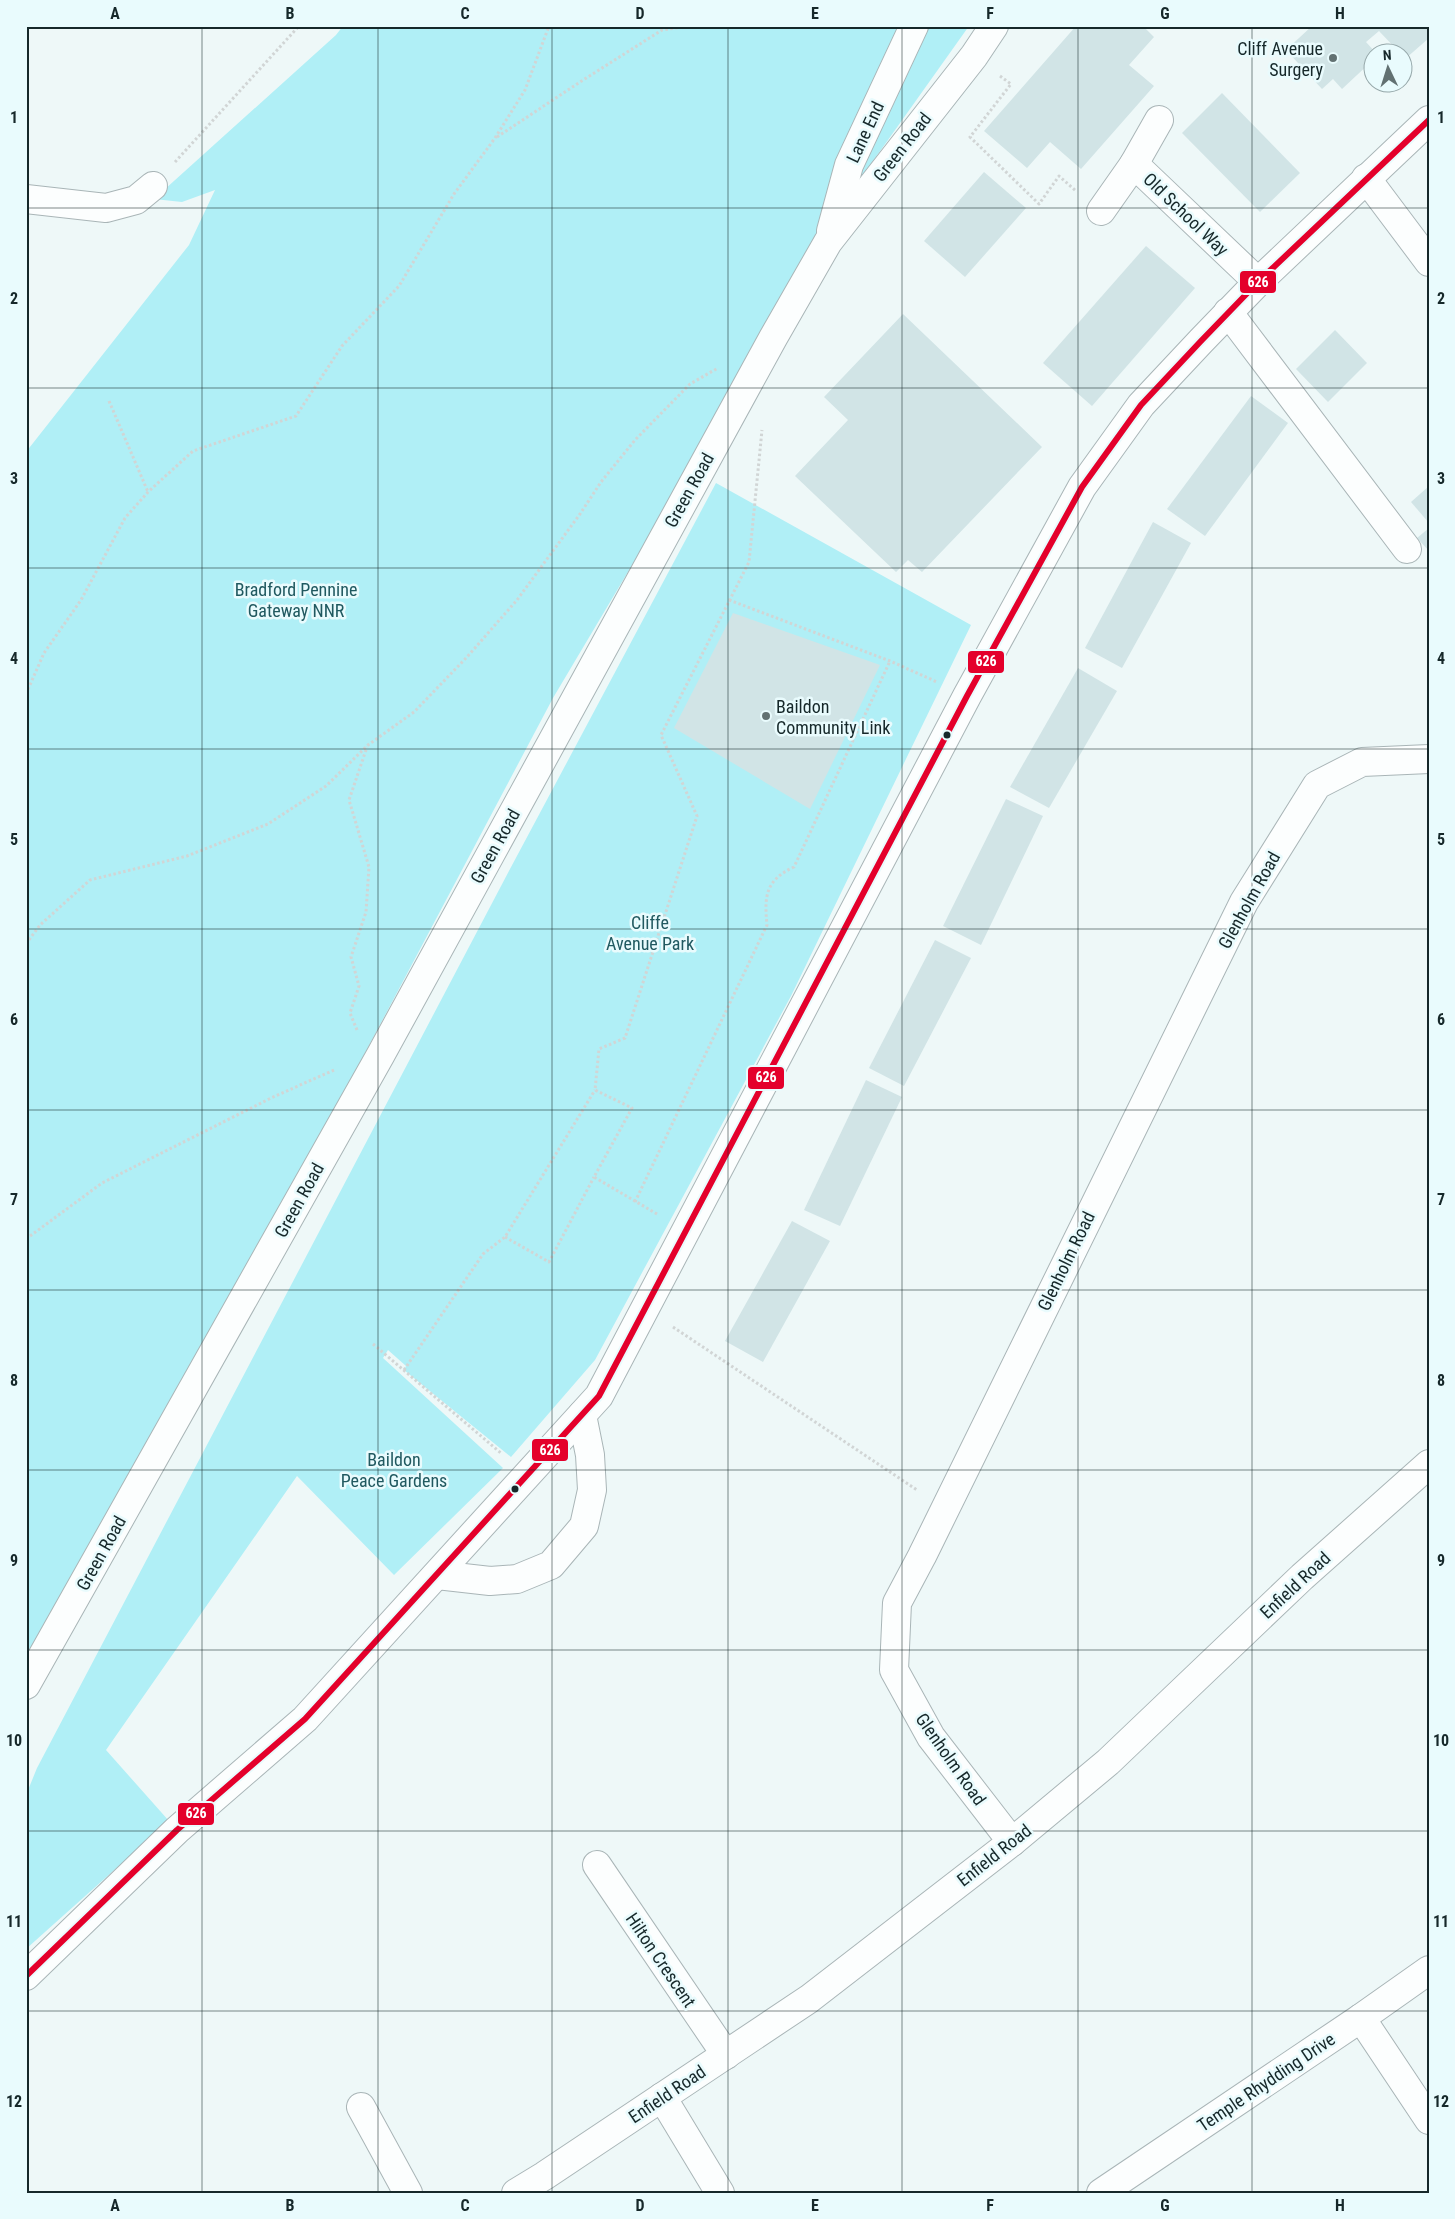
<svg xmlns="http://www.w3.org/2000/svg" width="1455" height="2219" viewBox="0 0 1455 2219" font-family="'Roboto Condensed',sans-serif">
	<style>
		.green { fill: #b0eff6 }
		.building { fill: #d1e4e6 }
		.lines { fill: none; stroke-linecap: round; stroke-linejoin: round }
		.minor-casing { stroke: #a9b5b7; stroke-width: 30 }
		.path { stroke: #d1d5d5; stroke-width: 3; stroke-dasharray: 2.5 2.5; stroke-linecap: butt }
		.minor { stroke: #fcfefe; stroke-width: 28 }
		.bus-1-casing { stroke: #e9fbfd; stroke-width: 10 }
		.bus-1 { stroke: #e4002b; stroke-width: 6 }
		.grid { fill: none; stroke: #16282a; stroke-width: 1; stroke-opacity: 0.55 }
		.poi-dot { fill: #627172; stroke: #e9fbfd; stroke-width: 2 }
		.bus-dot { fill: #16282a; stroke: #e9fbfd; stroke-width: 2 }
		.labels { text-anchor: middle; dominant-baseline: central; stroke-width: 5; stroke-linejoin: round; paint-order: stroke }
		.poi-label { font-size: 18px; fill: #16282a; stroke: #e9fbfd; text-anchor: end }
		.street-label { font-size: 18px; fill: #16282a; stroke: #e9fbfd }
		.park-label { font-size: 18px; fill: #205960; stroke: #e9fbfd }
		.line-badge { stroke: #e9fbfd; stroke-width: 2 }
		.badge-label { font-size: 14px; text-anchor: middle; font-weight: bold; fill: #fff }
		.neatline { fill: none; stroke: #16282a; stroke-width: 2 }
		.grid-label { font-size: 16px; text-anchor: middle; font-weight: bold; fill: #16282a }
	</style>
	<rect width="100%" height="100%" fill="#eef8f8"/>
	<g class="green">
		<path d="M343 26H969L846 199 660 518 553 698 230 1308 26 1672V452L189 245 215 190 182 202 154 199 336 35Z"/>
		<path d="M716 483 971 625 791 996 595 1360 511 1457 404 1370 406 1366 388 1350 383 1358 503 1468 394 1575 297 1476 106 1750 169 1821 26 1949V1795L37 1768 510 869Z"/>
	</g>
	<g class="building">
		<path d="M1076 26H1143L1154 37 1129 65 1154 86 1081 169 1050 142 1027 168 984 131Z"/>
		<path d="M1312 26H1429V38L1405 59 1402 52H1399L1379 31 1366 42 1375 52H1372V61L1342 89 1333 79 1322 89 1286 50Z"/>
		<path d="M1222 93 1300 173 1260 212 1182 133Z"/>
		<path d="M984 172 1026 208 965 277 924 241Z"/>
		<path d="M1146 246 1195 288 1092 406 1043 363Z"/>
		<path d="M903 314 1042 447 922 572 908 560 896 572 795 476 848 420 824 397Z"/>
		<path d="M1335 330 1367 363 1328 402 1296 369Z"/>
		<path d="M1251 396 1288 423 1205 536 1167 509Z"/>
		<path d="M1429 486V523L1411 502Z"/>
		<path d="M1153 522 1191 543 1122 668 1085 648Z"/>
		<path d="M1429 528V551L1417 538Z"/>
		<path d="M733 613 880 665 810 809 674 728Z"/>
		<path d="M1078 668 1117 691 1049 808 1010 787Z"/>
		<path d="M1006 799 1043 816 981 945 943 926Z"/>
		<path d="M935 940 971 958 904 1086 869 1068Z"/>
		<path d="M866 1080 902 1097 840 1226 804 1210Z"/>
		<path d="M792 1221 830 1241 763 1362 725 1341Z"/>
	</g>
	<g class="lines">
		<defs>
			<g id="minor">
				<path d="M1134 164 1159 120"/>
				<path d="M1366 178 1429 262"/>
				<path d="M26 199 106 208 136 200 153 186"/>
				<path d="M1101 211 1134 164 1258 282"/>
				<path d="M831 231 849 165 914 26"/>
				<path d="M1228 312 1407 549"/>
				<path d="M437 1575 490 1581 517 1579 551 1565 584 1526 592 1490 590 1455 582 1415"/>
				<path d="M26 1685 380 1056 773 338 828 242 974 56 994 26"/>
				<path d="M1012 1842 931 1737 894 1670 897 1603 922 1556 1244 902 1317 785 1362 762 1429 759"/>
				<path d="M597 1865 726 2055"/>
				<path d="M26 1976 177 1830 305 1719 599 1396 967 696 1082 487 1141 405 1201 341 1258 282 1429 120"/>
				<path d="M1361 2018 1429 2120"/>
				<path d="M662 2097 720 2193"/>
				<path d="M361 2107 408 2193"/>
				<path d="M516 2193 544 2176 809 1999 1012 1842 1108 1762 1302 1577 1429 1464"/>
				<path d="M1101 2193 1361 2018 1429 1970"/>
			</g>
		</defs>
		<use href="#minor" class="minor-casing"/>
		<g class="path">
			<path d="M1000 76 1011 84 970 137 1039 204 1059 176 1076 191"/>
			<path d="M497 137 580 82 662 30 690 26"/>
			<path d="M175 162 299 26"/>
			<path d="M109 401 148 492"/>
			<path d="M729 600 890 661 937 682"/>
			<path d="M26 694 44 653 81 600 125 518 148 492 193 451 296 416 342 346 399 286 454 194 495 138 525 90 549 26"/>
			<path d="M26 944 40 925 90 880 187 856 268 824 326 786 368 745 414 712 467 657 517 600 580 514 601 482 635 440 690 384 718 368"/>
			<path d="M357 1030 350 1013 359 986 351 957 366 912 369 867 349 800 367 747"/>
			<path d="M635 1202 767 925C764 895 766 880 794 867L890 661"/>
			<path d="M657 1214 594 1177 632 1108 595 1090 599 1049 625 1038 697 816 661 735 749 562 762 430"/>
			<path d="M505 1237 549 1262 594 1177"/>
			<path d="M26 1239 102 1183 271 1098 334 1070"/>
			<path d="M673 1327 917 1490"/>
			<path d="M373 1344 502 1454"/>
			<path d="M404 1370 483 1254 505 1237 595 1090"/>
		</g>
		<use href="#minor" class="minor"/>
		<defs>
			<path id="bus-1" d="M26 1976 177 1830 305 1719 599 1396 967 696 1082 487 1141 405 1201 341 1258 282 1429 120"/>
		</defs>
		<use href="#bus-1" class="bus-1-casing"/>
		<use href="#bus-1" class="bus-1"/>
	</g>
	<path class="grid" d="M202 26V2193M378 26V2193M552 26V2193M728 26V2193M902 26V2193M1078 26V2193M1252 26V2193M26 208H1429M26 388H1429M26 568H1429M26 749H1429M26 929H1429M26 1110H1429M26 1290H1429M26 1470H1429M26 1650H1429M26 1831H1429M26 2011H1429"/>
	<g class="poi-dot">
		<circle cx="1333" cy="58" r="5"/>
		<circle cx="766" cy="716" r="5"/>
	</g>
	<g class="bus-dot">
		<circle cx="947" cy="735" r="4.5"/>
		<circle cx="515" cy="1489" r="4.5"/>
	</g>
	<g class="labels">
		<g class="poi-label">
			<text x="1323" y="48">Cliff Avenue<tspan x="1323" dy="21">Surgery</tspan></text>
			<text x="776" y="706" text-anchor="start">Baildon<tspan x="776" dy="21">Community Link</tspan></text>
		</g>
		<g class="street-label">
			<text transform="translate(865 132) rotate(-65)">Lane End</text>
			<text transform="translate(902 147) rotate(-52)">Green Road</text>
			<text transform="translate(1186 214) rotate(44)">Old School Way</text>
			<text transform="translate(689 490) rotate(-61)">Green Road</text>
			<text transform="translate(495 846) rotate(-61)">Green Road</text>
			<text transform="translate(1249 900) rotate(-61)">Glenholm Road</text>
			<text transform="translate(299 1200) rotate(-61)">Green Road</text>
			<text transform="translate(1066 1261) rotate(-64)">Glenholm Road</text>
			<text transform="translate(101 1553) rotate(-61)">Green Road</text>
			<text transform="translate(1295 1585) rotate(-43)">Enfield Road</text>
			<text transform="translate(951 1759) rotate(55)">Glenholm Road</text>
			<text transform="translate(994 1855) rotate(-38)">Enfield Road</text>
			<text transform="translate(661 1960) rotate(56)">Hilton Crescent</text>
			<text transform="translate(1266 2082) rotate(-34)">Temple Rhydding Drive</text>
			<text transform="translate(667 2094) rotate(-34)">Enfield Road</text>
		</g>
		<g class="park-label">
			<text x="296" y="589">Bradford Pennine<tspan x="296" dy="21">Gateway NNR</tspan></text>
			<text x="650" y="922">Cliffe<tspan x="650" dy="21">Avenue Park</tspan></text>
			<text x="394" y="1459">Baildon<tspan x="394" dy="21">Peace Gardens</tspan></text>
		</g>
	</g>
	<g class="line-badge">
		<rect x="1239" y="270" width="38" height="24" rx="5" fill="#e4002b"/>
		<rect x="967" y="650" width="38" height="24" rx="5" fill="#e4002b"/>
		<rect x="747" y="1066" width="38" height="24" rx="5" fill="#e4002b"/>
		<rect x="531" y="1438" width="38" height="24" rx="5" fill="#e4002b"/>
		<rect x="177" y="1802" width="38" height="24" rx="5" fill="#e4002b"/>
	</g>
	<g class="badge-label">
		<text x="1258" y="287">626</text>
		<text x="986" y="666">626</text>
		<text x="766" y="1082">626</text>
		<text x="550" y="1455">626</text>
		<text x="196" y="1818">626</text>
	</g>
	<rect width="1455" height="2219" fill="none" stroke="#e9fbfd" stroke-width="55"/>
	<g transform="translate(1388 68) rotate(356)"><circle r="24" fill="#e9fbfd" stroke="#95a7a9"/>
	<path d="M0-4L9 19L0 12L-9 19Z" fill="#627172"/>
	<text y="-8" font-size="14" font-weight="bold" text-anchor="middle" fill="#16282a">N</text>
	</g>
	<rect x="28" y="28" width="1400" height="2164" class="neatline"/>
	<g class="grid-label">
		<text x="115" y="19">A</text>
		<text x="290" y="19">B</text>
		<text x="465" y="19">C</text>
		<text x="640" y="19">D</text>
		<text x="815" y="19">E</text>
		<text x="990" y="19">F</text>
		<text x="1165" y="19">G</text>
		<text x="1340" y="19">H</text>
		<text x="14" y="123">1</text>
		<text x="1441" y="123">1</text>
		<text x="14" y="304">2</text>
		<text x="1441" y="304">2</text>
		<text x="14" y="484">3</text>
		<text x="1441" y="484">3</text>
		<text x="14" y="664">4</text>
		<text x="1441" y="664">4</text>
		<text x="14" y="845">5</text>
		<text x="1441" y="845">5</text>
		<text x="14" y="1025">6</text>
		<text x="1441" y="1025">6</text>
		<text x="14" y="1205">7</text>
		<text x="1441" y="1205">7</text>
		<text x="14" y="1386">8</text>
		<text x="1441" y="1386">8</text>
		<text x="14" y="1566">9</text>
		<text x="1441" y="1566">9</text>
		<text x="14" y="1746">10</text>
		<text x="1441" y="1746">10</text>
		<text x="14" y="1927">11</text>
		<text x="1441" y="1927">11</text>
		<text x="14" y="2107">12</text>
		<text x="1441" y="2107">12</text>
		<text x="115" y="2211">A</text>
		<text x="290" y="2211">B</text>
		<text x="465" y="2211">C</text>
		<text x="640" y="2211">D</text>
		<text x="815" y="2211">E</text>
		<text x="990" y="2211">F</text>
		<text x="1165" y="2211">G</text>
		<text x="1340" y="2211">H</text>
	</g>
</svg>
